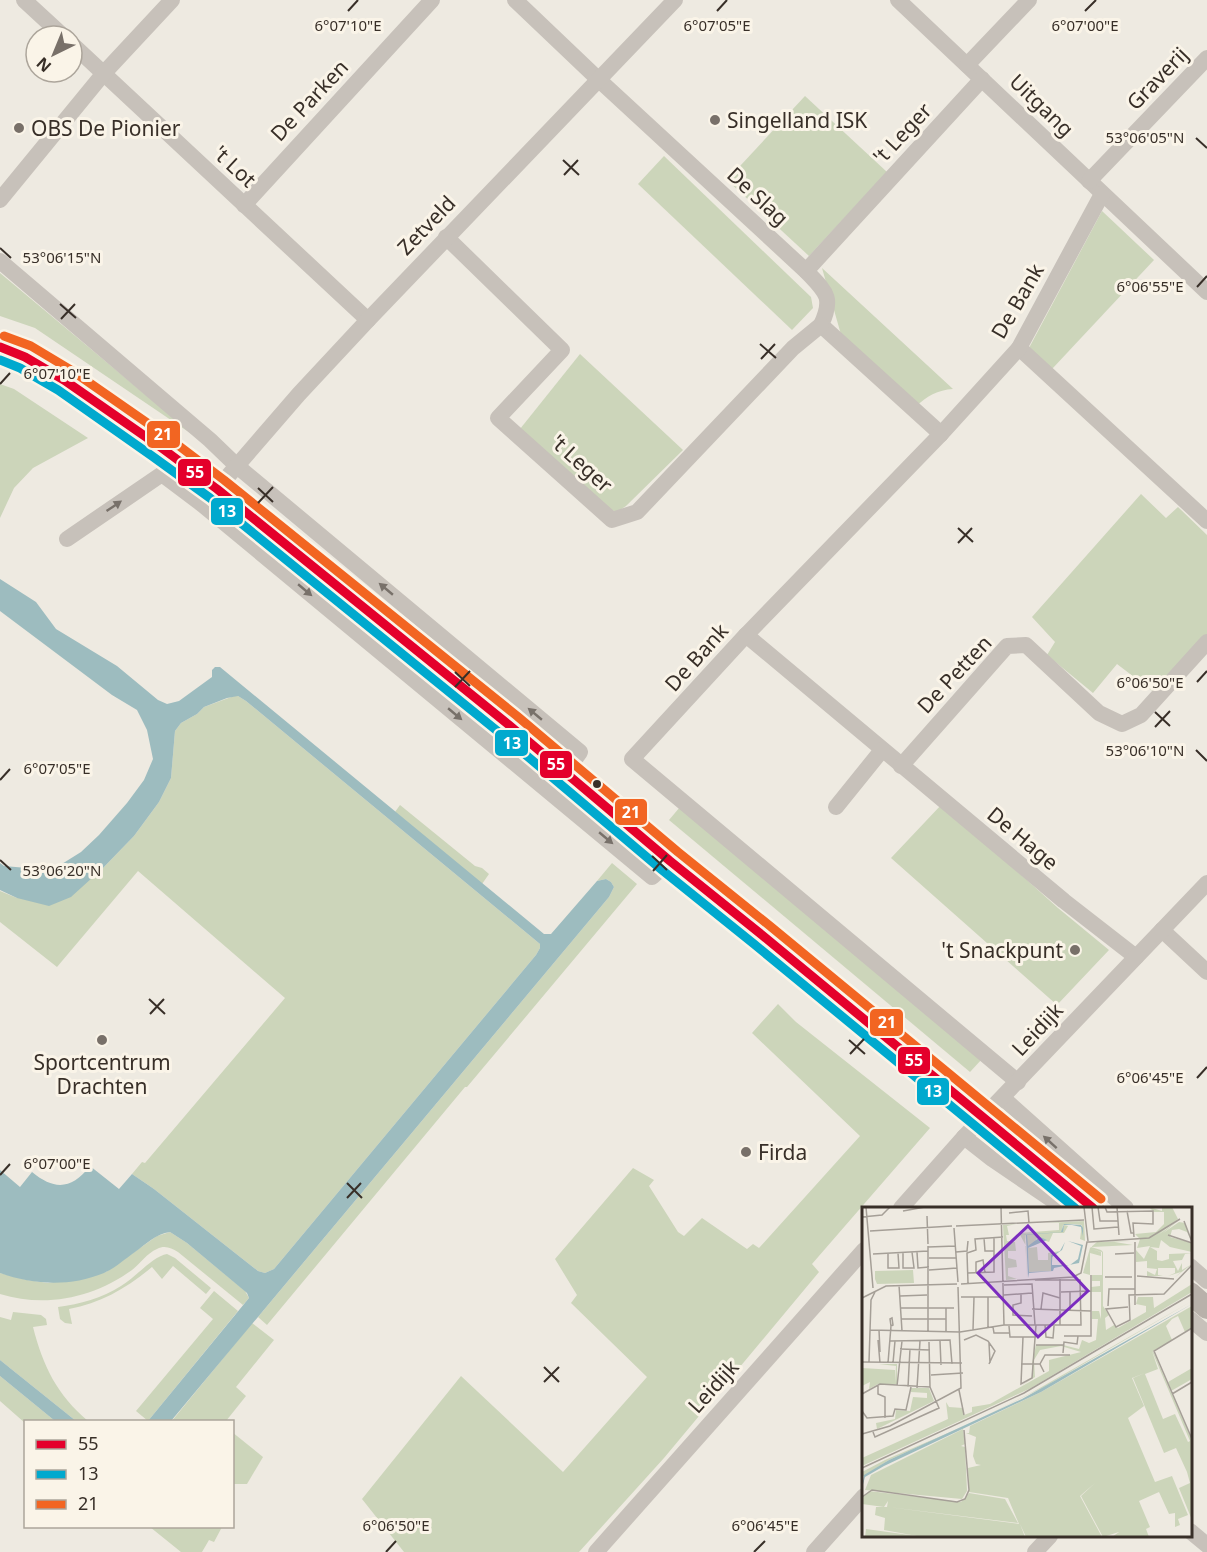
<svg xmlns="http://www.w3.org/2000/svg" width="1207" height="1552" viewBox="0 0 1207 1552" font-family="'Noto Sans',sans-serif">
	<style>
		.green { fill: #ccd5ba }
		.water { fill: #9dbcbf }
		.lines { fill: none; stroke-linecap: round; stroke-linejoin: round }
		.minor { stroke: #c7c1ba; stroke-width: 16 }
		.secondary { stroke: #b8b1aa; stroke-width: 22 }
		.bus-1-casing { stroke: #faf4e8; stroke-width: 14 }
		.bus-2-casing { stroke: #faf4e8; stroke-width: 14 }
		.bus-3-casing { stroke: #faf4e8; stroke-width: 14 }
		.bus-1 { stroke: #e4002b; stroke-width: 9 }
		.bus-2 { stroke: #00a9ce; stroke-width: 9 }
		.bus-3 { stroke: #f26522; stroke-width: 9 }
		.oneway { fill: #78716a }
		.ticks { fill: none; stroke: #382f28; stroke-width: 2 }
		.poi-dot { fill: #787069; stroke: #faf4e8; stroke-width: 2 }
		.bus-dot { fill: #382f28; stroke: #faf4e8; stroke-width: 2 }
		.labels { text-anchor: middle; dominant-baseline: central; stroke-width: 6; stroke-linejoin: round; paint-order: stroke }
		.street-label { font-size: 21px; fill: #382f28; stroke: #faf4e8 }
		.poi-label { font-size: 21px; fill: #382f28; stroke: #faf4e8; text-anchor: start }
		.inset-road { fill: none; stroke: #a59f97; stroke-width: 1.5 }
		.view { fill: #7b2cbf; fill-opacity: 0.15; stroke: #7b2cbf; stroke-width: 3 }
		.inset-edge { fill: none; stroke: #382f28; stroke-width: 3 }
		.ticks-label { font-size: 15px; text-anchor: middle; fill: #382f28; stroke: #faf4e8; stroke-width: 6; stroke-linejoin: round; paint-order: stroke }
		.line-badge { stroke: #faf4e8; stroke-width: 2 }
		.badge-label { font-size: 16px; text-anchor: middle; font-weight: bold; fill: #fff }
	</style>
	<rect width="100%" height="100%" fill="#eeeae1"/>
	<g class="green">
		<path d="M805 96 887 172 809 256 727 180Z"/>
		<path d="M664 156 811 297 813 308 792 330 638 184Z"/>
		<path d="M1102 211 1154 260 1052 369 1029 348Z"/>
		<path d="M822 268 953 389C938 390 926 396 916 407L842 338Z"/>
		<path d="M0 273 196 437 35 328 0 316Z"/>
		<path d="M580 354 683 450 626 506 617 512 605 508 520 429Z"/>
		<path d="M0 384 14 389 88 438 33 468 14 488 0 518Z"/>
		<path d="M1141 494 1166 518 1178 507 1207 535V634L1155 693 1117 664 1093 693 1047 655 1055 642 1032 617Z"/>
		<path d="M234 696H238L246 701 540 944V948L536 955 274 1269 265 1273 258 1271 154 1189 132 1174 142 1162 145 1163 285 998 138 871 57 967 0 922V891L17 898 103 868 134 836 159 802 171 778 175 731 181 723 197 714 204 707Z"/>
		<path d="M942 804 1058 908 1109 950 1057 1005 891 858Z"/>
		<path d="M400 805 475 866 482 868 489 874 482 884 395 812Z"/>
		<path d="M680 807 982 1059 970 1072 669 820Z"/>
		<path d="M612 863 637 884 467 1087H465L267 1325 258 1317 609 897 614 887 611 882 606 879 597 881Z"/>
		<path d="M778 1004 796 1022 930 1128 812 1264 819 1272 664 1458 579 1552H404L362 1499 461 1376 563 1472 647 1377 571 1303 577 1295 555 1259 633 1168 654 1180 649 1186 678 1232 684 1236 702 1218 747 1249 753 1244 759 1248 860 1136 752 1033Z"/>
		<path d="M170 1232 187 1243 245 1291 249 1298 243 1305 178 1252C171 1248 165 1245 157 1249 147 1253 140 1264 132 1270 93 1298 46 1308 0 1294V1273L27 1280 48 1283 106 1272 157 1236Z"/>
		<path d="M167 1254 175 1258 211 1288 206 1294 173 1266 162 1279 152 1267C127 1288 101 1303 69 1309L72 1324 65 1323 60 1319 58 1307C80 1304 102 1298 121 1286 135 1278 153 1256 167 1254Z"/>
		<path d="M214 1291 238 1311 148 1421 136 1411 213 1319 200 1308Z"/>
		<path d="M13 1312 41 1315 46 1319 47 1325 33 1327C43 1366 57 1395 88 1421H76L0 1360V1317L11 1320Z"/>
		<path d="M252 1323 274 1340 236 1387 246 1396 226 1421 171 1422Z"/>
		<path d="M0 1376 55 1421 26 1422 25 1423 0 1401Z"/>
		<path d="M232 1432 263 1457 247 1484H233Z"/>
		<path d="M150 1527H222L214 1542 209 1540 202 1552H181Z"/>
	</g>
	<g class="water">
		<path d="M0 579 36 602 56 629 117 666 158 700 167 704 179 701 212 677V670L215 667H220L544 934H551L597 881 606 879 611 882 614 887 609 897 171 1421H148L249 1298 247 1293 187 1243 170 1232C156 1234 146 1244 135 1252 125 1259 115 1268 104 1273 70 1287 34 1285 0 1273V1170L20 1187 32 1172C55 1191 72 1189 90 1166L119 1189 132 1174 154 1189 258 1271 265 1273 274 1269 536 955 540 948V944L246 701 238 696 227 698 204 707 197 714 181 723 175 731 171 778 159 802 134 836 103 868 71 897 49 906 17 898 0 890V863L4 866 27 868 57 867 81 852 99 835 127 803 144 780 153 759 147 730 137 710 112 695 0 611Z"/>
		<path d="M0 1360 76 1421H55L0 1376Z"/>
	</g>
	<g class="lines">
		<g class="minor">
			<path d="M24 0 63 36"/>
			<path d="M515 0 598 79 806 271C826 292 834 297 821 325L941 434"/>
			<path d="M898 0 1207 292"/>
			<path d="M72 44 368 320"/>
			<path d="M967 65 1029 0"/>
			<path d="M1089 181 1207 58"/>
			<path d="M0 200 104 73 172 0"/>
			<path d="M244 205 432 0"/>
			<path d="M446 237 562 350 498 418 612 520 637 512 793 348 821 325"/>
			<path d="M0 261 210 440 237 466 580 752 565 773"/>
			<path d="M806 271 982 79"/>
			<path d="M1019 348 1207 521"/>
			<path d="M210 497 299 394 368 320 675 0"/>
			<path d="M67 539 162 474 203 505 652 877 670 861"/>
			<path d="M746 635 1064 901 1136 957"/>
			<path d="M901 766 1007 646 1026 645 1099 713 1122 724 1141 715 1207 642"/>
			<path d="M836 807 882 750"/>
			<path d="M1162 930 1207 972"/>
			<path d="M1018 1082 632 759 746 635 941 434 1019 348 1102 194"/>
			<path d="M1003 1098 1126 1208"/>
			<path d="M964 1137 992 1159 1064 1208"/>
			<path d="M901 1208 964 1137 1207 883"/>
			<path d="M1190 1266 1207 1281"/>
			<path d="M1190 1319 1207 1333"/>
			<path d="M1190 1531 1207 1545"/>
			<path d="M596 1552 864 1250"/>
			<path d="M814 1552 864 1496"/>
			<path d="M1035 1552 1050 1536"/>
		</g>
		<g class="secondary">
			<path d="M0 347C33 356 71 385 100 405 139 432 179 459 217 489L509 725 670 861 762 935 1093 1208"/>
			<path d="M1190 1293 1207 1308"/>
		</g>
		<defs>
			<path id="bus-1" d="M0 347 25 357 64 380 159 446 217 489 509 725 670 861 762 935 1093 1208"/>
			<path id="bus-2" d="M0 360 20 368 58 390 152 456 210 498 501 734 662 870 754 944 1075 1208"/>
			<path id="bus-3" d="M4 336 31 346 71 370 166 436 224 480 517 716 678 852 770 926 1101 1199"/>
		</defs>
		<use href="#bus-1" class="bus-1-casing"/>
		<use href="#bus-2" class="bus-2-casing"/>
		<use href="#bus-3" class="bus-3-casing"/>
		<use href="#bus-1" class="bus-1"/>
		<use href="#bus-2" class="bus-2"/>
		<use href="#bus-3" class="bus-3"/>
	</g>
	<defs><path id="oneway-solid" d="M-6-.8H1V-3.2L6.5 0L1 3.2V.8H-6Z" transform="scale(1.5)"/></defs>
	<g class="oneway">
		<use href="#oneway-solid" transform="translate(114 506) rotate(-34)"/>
		<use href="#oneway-solid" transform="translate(386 589) rotate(-140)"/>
		<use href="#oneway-solid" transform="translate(305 590) rotate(40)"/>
		<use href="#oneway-solid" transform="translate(455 714) rotate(40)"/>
		<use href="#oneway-solid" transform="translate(535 714) rotate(-140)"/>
		<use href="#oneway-solid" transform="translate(606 838) rotate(40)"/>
		<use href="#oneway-solid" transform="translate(1050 1142) rotate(-138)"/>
	</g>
	<path class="ticks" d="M348 11 358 0M717 11 727 0M1085 11 1096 0M1196 138 1207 148M563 160 579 175M564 175 578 160M0 248 11 258M1197 287 1207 276M60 304 76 318M61 319 75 304M760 344 776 358M761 359 775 344M0 384 10 373M258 488 273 502M258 503 273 487M958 528 973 542M958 543 972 528M455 672 470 686M1197 682 1207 671M455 687 470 671M1155 712 1170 726M1155 727 1170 711M1196 750 1207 761M0 780 10 769M652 856 667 870M0 860 11 870M653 871 667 855M149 999 165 1014M150 1014 164 999M849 1040 865 1054M850 1054 864 1039M1197 1078 1207 1067M0 1175 10 1164M347 1183 362 1198M347 1198 361 1183M544 1367 559 1382M544 1382 559 1367M386 1552 396 1541M754 1552 765 1541"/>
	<g class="poi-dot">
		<circle cx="715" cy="120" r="6"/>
		<circle cx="19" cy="128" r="6"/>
		<circle cx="1075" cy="950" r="6"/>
		<circle cx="102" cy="1040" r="6"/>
		<circle cx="746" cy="1152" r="6"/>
	</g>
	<circle class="bus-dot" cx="597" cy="784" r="5"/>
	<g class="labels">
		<g class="street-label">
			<text transform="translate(1157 78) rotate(-46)">Graverij</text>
			<text transform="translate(309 100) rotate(-47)">De Parken</text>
			<text transform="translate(1042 105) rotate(44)">Uitgang</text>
			<text transform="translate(902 133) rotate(-47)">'t Leger</text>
			<text transform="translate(235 166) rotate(43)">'t Lot</text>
			<text transform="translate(758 196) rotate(43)">De Slag</text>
			<text transform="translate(426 225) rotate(-46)">Zetveld</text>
			<text transform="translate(1017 301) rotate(-60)">De Bank</text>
			<text transform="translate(582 463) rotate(42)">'t Leger</text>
			<text transform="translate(696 657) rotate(-48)">De Bank</text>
			<text transform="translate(954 674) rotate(-47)">De Petten</text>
			<text transform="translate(1023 838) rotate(40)">De Hage</text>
			<text transform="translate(1037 1029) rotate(-47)">Leidijk</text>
			<text transform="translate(713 1386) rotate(-48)">Leidijk</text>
		</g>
		<g class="poi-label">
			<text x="727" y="120">Singelland ISK</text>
			<text x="31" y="128">OBS De Pionier</text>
			<text x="1063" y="950" text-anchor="end">'t Snackpunt</text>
			<text x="102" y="1062" text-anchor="middle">Sportcentrum<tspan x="102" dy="24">Drachten</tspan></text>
			<text x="758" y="1152">Firda</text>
		</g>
	</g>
	<g transform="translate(862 1207)">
		<rect width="330" height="330" fill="#eeeae1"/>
		<path d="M287 0 300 4V0H310L316 12 296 28 317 13 301 26 317 15 323 16 329 33 325 25 317 22 310 23 308 30 330 36V45L308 40 299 33 297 41 288 40 295 44V53L300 54 307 52V47L330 46 323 47 320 53 311 54 316 64 320 56V63L330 57 312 71 319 65 306 69 313 66V61H296V68L301 69H285V64L293 68 295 62 285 61V54L274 55V43L282 52 288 39 275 41 278 32 273 27 294 25 302 17V5H292ZM222 14 223 34 218 32 220 18 212 17 201 18 200 25 202 18 206 19 202 26H191L187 35 175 31 171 39H165L163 27 165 72 164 39 157 26 197 23V16H184ZM154 17 145 19 147 28H144L145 34 153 35 154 44H146V51L154 53 155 60 146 61V69L155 72 144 73 141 18ZM268 34 253 35 271 38 229 40 239 43 241 45V99L247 108 243 111 244 123 252 118 256 121 284 105V99L274 97 276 90H291L292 101 330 77V85L169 181 0 259V251L86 212 84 195 87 200 101 201 102 208 110 205V200L128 197 187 164V153L219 145 199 139 178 143 172 153 173 170 159 179 170 171V156L174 138H201L217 142 220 133 227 136 234 133 236 112H230V104H237L239 112V85H229V80L238 79V74H230V68H240V45L229 42 239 45V49L228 46V68L221 66 228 41 235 35ZM175 40 176 53H186V46L198 44 191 47 189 64 167 65 166 41ZM51 63 52 76 15 77 13 72V64ZM330 94 182 180 101 220 169 186ZM330 99V121L323 125 316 109 310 112 304 119 310 133 291 144 330 233V313L317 281 328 276 325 265 314 241 302 246 271 171 283 166 270 171 282 199 266 211 293 275 310 269 326 308 316 312 318 318 313 320V306L307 307 297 285 277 294 288 320 284 322 287 330H250L257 325 241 330 219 289 233 276 218 289 240 330H164L158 317 163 330H60L22 323 23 311 13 308 14 300H25L26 294 22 300 0 297V291L7 284 99 295 107 286 143 292 156 316 26 300 157 317 146 291 107 285 106 261 119 258 114 257 111 249 114 230 104 226H107L108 219 179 185ZM290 144 328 234 326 235 313 207 301 212 283 167 296 162ZM17 157H35V177H16L7 182 8 175 0 179V161L33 163V176L34 159ZM330 161V172L309 184 306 175ZM49 181H67L72 194 15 222 14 216 33 212 34 203 48 204 51 190 65 191V186L49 185ZM100 220 27 253 0 270V265L23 253ZM101 222 103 237 99 239 103 240 105 284 100 292 3 283 9 268ZM4 322 55 329V330H3Z" fill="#ccd5ba" fill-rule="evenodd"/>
		<path d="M202 17 219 18 221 21V29L219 20 210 18H202L201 25 165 28 166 39 178 30 185 33 166 41 167 65 189 64V48L198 44 203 35 200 43 190 50V58H208L216 52 219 39 206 34 221 38 217 56 192 61 191 64 167 66 166 71 164 28H159L199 25ZM330 97 179 185 22 259 3 270 0 281 2 268 27 253 160 192Z" fill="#9dbcbf"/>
		<path class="inset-road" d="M4 0 11 81M139 0 142 118M222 0 226 34M230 0 232 22 256 20M236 0 238 14H256M243 0 245 5 291 4V17L271 16 272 30M255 0 257 28M41 4 63 0M265 4 269 26H272M147 6 166 4 167 16M65 9 66 37M0 10 20 8 28 0M322 14 330 35M94 19 222 13M92 21 96 75M8 24 90 19M306 28 330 36M122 31 123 44H132M228 35 287 31 318 12M273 35V67M66 39V124M66 40 94 39M41 45V61H52L50 45M55 45 56 61 67 60M94 45 105 44 106 34M26 46V61H37L36 46M11 47 66 44M253 47 272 46M67 51H94M67 63 95 61M106 66 132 65V31M114 66V55L121 53 123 66M275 69 312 72M243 70H270M106 76 105 46 114 43 113 32 141 30M99 77 211 70 219 66 225 35H228M37 78 40 124M142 78 170 77 173 118M199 85 229 84M208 85V104M159 87V96L151 98V108L170 109M142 88 170 86M38 89 65 88M99 90H142M0 91 24 79 95 77M273 98V67V72M246 99 247 82H273M266 100 244 102 254 120 268 113 267 88 302 87 330 58M38 101H92M84 101V124M170 102 229 104M179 102 181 86 198 91M30 111 31 118 29 119 28 112ZM39 112H84M183 118 184 130 191 131 192 119M198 118V72M147 119 148 130H174M131 120 132 126H147M126 121V90M330 121 292 144 330 232M8 123 98 125 142 118H219L218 73H173M17 123 18 145M111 123 112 90M202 129H229V68M161 130 159 177 170 171 174 118M16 133 18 156M102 133 114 128 126 134 133 144 127 157M28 134 88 133 90 157M78 134 79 158M127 136 128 156M174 138H202M38 142 68 143M201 146 202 135 215 137 216 129M0 155 100 156M7 155 9 93 13 85M26 156 29 119M31 156 33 134M159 157H178M182 165 178 157 183 148H208M69 168 101 166M16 178V187L23 190V211M35 179 40 134M46 180 48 142M55 181 58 134M97 183 102 208M0 187 18 177 68 180M310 187 330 175M0 204 5 211 31 209 33 202 44 203 49 180M11 225 13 230 77 201 68 180 67 135M0 227 28 219 99 181 96 80M0 261 162 186 330 87M0 290 10 283 95 295 103 292 107 283 102 223"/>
		<path class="view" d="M166 19 226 84 176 130 116 66Z"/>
		<rect width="330" height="330" class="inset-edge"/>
	</g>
	<g class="ticks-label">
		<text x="348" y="31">6°07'10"E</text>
		<text x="717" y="31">6°07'05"E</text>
		<text x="1085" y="31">6°07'00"E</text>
		<text x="1145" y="143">53°06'05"N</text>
		<text x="62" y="263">53°06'15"N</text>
		<text x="1150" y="292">6°06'55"E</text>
		<text x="57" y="379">6°07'10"E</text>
		<text x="1150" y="688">6°06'50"E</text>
		<text x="1145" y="756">53°06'10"N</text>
		<text x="57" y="774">6°07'05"E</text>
		<text x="62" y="876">53°06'20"N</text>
		<text x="1150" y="1083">6°06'45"E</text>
		<text x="57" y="1169">6°07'00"E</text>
		<text x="396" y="1531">6°06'50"E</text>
		<text x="765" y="1531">6°06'45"E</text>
	</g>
	<g class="line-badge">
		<rect x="146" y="420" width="35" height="29" rx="6" fill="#f26522"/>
		<rect x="177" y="458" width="35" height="29" rx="6" fill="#e4002b"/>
		<rect x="210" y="497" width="34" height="29" rx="6" fill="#00a9ce"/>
		<rect x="494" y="729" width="35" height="28" rx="6" fill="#00a9ce"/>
		<rect x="539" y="750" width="34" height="29" rx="6" fill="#e4002b"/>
		<rect x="614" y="798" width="34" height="28" rx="6" fill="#f26522"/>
		<rect x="869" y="1008" width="35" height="29" rx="6" fill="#f26522"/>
		<rect x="897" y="1046" width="34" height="29" rx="6" fill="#e4002b"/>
		<rect x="916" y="1077" width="34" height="29" rx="6" fill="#00a9ce"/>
	</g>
	<g class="badge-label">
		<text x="163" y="440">21</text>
		<text x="195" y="478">55</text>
		<text x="227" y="517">13</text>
		<text x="512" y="749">13</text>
		<text x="556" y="770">55</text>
		<text x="631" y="818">21</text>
		<text x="887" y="1028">21</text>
		<text x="914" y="1066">55</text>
		<text x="933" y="1097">13</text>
	</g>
	<rect x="24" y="1420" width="210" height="108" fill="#faf4e8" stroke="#aca59b" stroke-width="1.5"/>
	<rect x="36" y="1440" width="30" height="9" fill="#e4002b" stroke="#aca59b" stroke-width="1.5"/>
	<text x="78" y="1450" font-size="18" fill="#382f28">55</text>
	<rect x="36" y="1470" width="30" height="9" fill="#00a9ce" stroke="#aca59b" stroke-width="1.5"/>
	<text x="78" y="1480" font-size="18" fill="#382f28">13</text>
	<rect x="36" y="1500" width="30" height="9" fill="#f26522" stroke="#aca59b" stroke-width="1.5"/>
	<text x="78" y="1510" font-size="18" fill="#382f28">21</text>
	<g transform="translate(54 54) rotate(223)"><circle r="28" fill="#faf4e8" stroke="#aca59b" stroke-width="1.5"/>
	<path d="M0-4.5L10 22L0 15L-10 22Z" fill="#787069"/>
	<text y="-9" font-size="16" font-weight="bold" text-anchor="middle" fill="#382f28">N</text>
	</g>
</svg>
